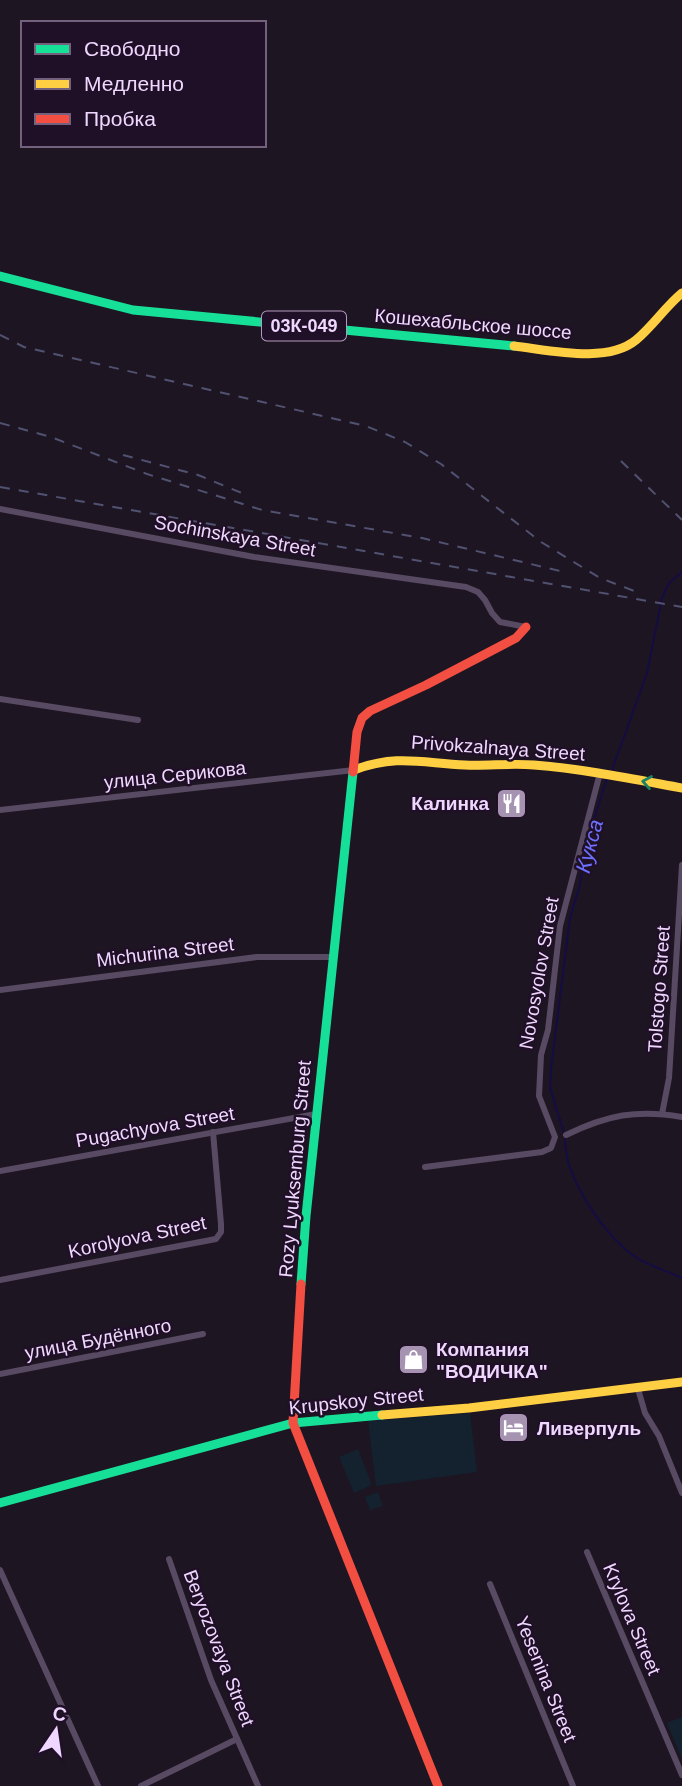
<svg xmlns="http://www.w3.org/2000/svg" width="682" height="1786" viewBox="0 0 682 1786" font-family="Arial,sans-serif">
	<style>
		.green { fill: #14212f }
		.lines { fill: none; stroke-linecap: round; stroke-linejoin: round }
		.stream { stroke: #140c43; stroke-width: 2 }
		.street { stroke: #584a63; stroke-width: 6 }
		.fast { stroke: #16e098; stroke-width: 9 }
		.slow { stroke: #ffcf43; stroke-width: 9 }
		.jam { stroke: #f24e42; stroke-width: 9 }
		.rail { stroke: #515271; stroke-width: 2; stroke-dasharray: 10 9; stroke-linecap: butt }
		.oneway { stroke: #1a8265 }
		.labels { text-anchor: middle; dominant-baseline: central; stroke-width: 5; stroke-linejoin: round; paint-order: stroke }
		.shield { fill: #201027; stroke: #b29bbe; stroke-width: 2 }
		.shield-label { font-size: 18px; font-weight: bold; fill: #f0d7ff }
		.street-label { font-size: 19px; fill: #f0d7ff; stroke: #201027 }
		.poi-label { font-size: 19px; font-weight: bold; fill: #f0d7ff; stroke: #201027; text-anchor: start }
		.water-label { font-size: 21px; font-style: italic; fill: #6d71fe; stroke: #201027 }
	</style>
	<rect width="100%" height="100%" fill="#1e1522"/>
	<g class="green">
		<path d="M470 1413 477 1472 376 1486 368 1421Z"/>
		<path d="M358 1449 372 1485 354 1493 339 1457Z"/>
		<path d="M378 1492 383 1506 370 1510 365 1497Z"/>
		<path d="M682 1717V1759L667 1723Z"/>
	</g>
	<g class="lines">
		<g class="stream">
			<path d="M612 770 647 673 662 598 669 583 682 572"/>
			<path d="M564 1133 550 1088 551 1069 570 918 579 888 592 826 607 778"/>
			<path d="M565 1139C564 1176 605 1238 637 1258 650 1266 667 1271 682 1278"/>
		</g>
		<g class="street">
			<path d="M0 509 254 557 466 587 478 592 485 600 492 613 500 622 526 627"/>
			<path d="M0 699 138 720"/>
			<path d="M0 810 354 770"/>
			<path d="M0 990 257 957H334"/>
			<path d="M662 1114 669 1078 682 865"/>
			<path d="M566 1135C607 1115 637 1109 682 1117"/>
			<path d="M425 1167 542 1152 551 1148 555 1137 539 1096 541 1055 548 1030 560 926 600 773"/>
			<path d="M0 1171 316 1114"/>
			<path d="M0 1280 216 1239 221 1232V1224L213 1132"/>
			<path d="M0 1374 203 1334"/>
			<path d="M638 1389 645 1413 659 1436 682 1493"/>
			<path d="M587 1552 682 1775"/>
			<path d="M169 1559 211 1680 258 1786"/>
			<path d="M0 1570 98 1786"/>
			<path d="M490 1584 573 1786"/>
			<path d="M141 1786 237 1739"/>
		</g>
		<g class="fast">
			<path d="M0 276 133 310 514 346"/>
			<path d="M301 1284 306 1216 353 772"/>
			<path d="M0 1503 293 1423 382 1415"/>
		</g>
		<g class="slow">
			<path d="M514 346C550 350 607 364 636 340 653 326 665 307 682 293"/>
			<path d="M354 770C397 754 421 763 465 765 488 766 511 763 534 765 584 769 633 779 682 788"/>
			<path d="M382 1415 469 1408 682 1382"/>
		</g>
		<g class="jam">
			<path d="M353 772 357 732 362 718 370 711 426 685 516 638 526 627"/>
			<path d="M301 1284 293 1423 438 1786"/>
		</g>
		<g class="rail">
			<path d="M0 335 24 347 366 426 405 442 441 464 541 542 600 578 637 592"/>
			<path d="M0 423 51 437 147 474 262 510 422 538 564 572"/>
			<path d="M123 455 198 475 249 496"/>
			<path d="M621 461 682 520"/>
			<path d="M0 487 682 607"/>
		</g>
	</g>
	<defs><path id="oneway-chevron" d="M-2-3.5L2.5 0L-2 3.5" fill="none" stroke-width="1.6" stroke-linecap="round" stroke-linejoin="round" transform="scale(1.75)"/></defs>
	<use class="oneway" href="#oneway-chevron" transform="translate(647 782) rotate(-170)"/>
	<defs>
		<symbol id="restaurant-square" viewBox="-11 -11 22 22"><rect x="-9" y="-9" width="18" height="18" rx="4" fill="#a693b2" stroke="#201027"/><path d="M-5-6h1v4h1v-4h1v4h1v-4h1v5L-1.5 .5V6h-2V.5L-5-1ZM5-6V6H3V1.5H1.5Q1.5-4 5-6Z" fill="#fff"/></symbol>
		<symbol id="shop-square" viewBox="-11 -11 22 22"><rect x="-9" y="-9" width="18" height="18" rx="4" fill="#a693b2" stroke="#201027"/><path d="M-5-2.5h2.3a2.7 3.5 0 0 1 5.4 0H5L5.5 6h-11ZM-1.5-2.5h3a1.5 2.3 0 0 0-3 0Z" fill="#fff"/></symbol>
		<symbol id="hotel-square" viewBox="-11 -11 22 22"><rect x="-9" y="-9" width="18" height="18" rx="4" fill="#a693b2" stroke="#201027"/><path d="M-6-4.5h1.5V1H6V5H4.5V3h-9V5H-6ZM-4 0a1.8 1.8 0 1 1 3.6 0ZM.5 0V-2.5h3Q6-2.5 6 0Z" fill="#fff"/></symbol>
	</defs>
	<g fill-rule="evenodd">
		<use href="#restaurant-square" x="494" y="786" width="35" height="35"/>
		<use href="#shop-square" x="396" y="1342" width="35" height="35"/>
		<use href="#hotel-square" x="496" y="1410" width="35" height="35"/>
	</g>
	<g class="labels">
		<rect class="shield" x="262" y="311.5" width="84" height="29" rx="5"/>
		<g class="shield-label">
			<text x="304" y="326">03К-049</text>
		</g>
		<g class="street-label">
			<text transform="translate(473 324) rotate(5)">Кошехабльское шоссе</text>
			<text transform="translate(235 536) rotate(10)">Sochinskaya Street</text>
			<text transform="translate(498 748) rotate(4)">Privokzalnaya Street</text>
			<text transform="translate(175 775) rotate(-6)">улица Серикова</text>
			<text transform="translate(165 952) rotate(-7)">Michurina Street</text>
			<text transform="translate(539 973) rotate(-80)">Novosyolov Street</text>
			<text transform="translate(659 989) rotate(-86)">Tolstogo Street</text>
			<text transform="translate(155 1127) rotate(-10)">Pugachyova Street</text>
			<text transform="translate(295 1169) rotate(-85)">Rozy Lyuksemburg Street</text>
			<text transform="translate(137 1237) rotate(-12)">Korolyova Street</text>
			<text transform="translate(98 1339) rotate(-11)">улица Будённого</text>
			<text transform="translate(356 1401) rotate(-6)">Krupskoy Street</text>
			<text transform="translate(632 1619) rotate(67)">Krylova Street</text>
			<text transform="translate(219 1648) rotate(69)">Beryozovaya Street</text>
			<text transform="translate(546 1679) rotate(68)">Yesenina Street</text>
		</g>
		<g class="poi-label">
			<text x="489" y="803" text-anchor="end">Калинка</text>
			<text x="436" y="1349">Компания<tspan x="436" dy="22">"ВОДИЧКА"</tspan></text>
			<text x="537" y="1428">Ливерпуль</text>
		</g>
		<g class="water-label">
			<text transform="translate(589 846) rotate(-75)">Кукса</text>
		</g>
	</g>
	<rect x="21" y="21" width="245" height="126" fill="#201027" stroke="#73607d" stroke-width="2"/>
	<rect x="35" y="44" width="35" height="10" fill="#16e098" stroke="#73607d" stroke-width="2"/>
	<text x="84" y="56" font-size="21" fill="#f0d7ff">Свободно</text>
	<rect x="35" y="79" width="35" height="10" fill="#ffcf43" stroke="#73607d" stroke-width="2"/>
	<text x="84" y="91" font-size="21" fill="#f0d7ff">Медленно</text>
	<rect x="35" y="114" width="35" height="10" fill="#f24e42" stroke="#73607d" stroke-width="2"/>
	<text x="84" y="126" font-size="21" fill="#f0d7ff">Пробка</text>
	<g transform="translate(56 1730) rotate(13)" stroke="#201027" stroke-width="5" paint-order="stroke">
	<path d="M0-5L12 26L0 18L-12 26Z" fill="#f0d7ff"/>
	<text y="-10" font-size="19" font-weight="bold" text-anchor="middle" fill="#f0d7ff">С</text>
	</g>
</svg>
